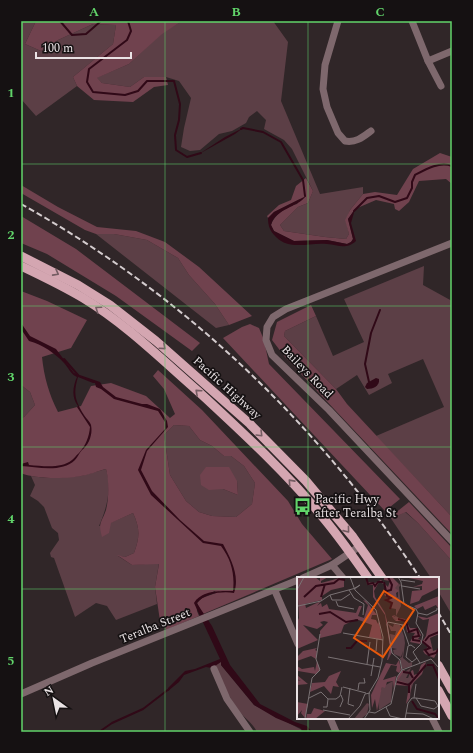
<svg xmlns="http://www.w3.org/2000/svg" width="473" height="753" viewBox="0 0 473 753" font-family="Spectral,serif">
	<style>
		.green { fill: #5c3f46; fill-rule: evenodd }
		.forest { fill: #70424e; fill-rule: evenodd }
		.water { fill: #300917 }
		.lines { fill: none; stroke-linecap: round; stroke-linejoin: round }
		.stream { stroke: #300917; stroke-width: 2 }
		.minor { stroke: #7e686d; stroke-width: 7 }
		.major { stroke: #d4a6b1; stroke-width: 9 }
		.rail { stroke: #d4ccce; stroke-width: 2; stroke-dasharray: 6 3; stroke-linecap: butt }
		.oneway { stroke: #745c62 }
		.grid { fill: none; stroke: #61d46a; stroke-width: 1; stroke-opacity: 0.55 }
		.labels { text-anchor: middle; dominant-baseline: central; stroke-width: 3.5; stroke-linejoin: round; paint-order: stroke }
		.street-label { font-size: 12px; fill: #eae3e5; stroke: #151112 }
		.poi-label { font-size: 12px; fill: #eae3e5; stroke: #151112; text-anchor: start }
		.inset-river { fill: none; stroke: #300917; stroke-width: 2 }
		.inset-road { fill: none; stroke: #7a7274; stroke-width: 1 }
		.view { fill: #e8590c; fill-opacity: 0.15; stroke: #e8590c; stroke-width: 2 }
		.inset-edge { fill: none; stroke: #eae3e5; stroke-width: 2 }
		.neatline { fill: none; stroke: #61d46a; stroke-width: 1.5 }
		.grid-label { font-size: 13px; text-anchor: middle; font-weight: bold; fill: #61d46a }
	</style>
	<rect width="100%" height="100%" fill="#302628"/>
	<g class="green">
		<path d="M21 21H36L25 44 41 51 58 40 93 24 116 25 113 44 73 77 77 86 36 116 21 99Z"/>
		<path d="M182 21H273L288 42 281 101 320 194 363 187V194L350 210 346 220 349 234 346 239 325 237 284 231 280 225 298 207 308 203 313 191 292 149 284 140 264 129 266 120 257 111 249 117 246 123 232 131 219 134 200 150 190 151 181 147 184 128 191 98 179 81 166 77H144L130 87 102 83 96 78 129 64 162 33Z"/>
		<path d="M96 234H114L147 240 178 258 189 275 215 304 229 325 216 328Z"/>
		<path d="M424 266 423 285 452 301V517L376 436 444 407 423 359 388 374 392 383 369 395 357 375 336 389 284 336 285 331 316 316 333 356 364 342 344 299Z"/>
		<path d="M21 385 30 392 35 405 24 417 21 418Z"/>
		<path d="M174 425 189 426 200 440 212 446 224 456H231L244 466 255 483 252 504 236 517 212 516 199 512 186 501 170 475 164 435ZM237 481 238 495 223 489Z"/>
		<path d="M106 469C112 488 107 508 99 526L110 523 133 513C140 528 140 537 134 553L125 557 118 556 132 565 159 563 155 587 157 604 116 620 107 606 96 603 75 617 54 558 51 557 50 553 59 540 58 533 52 528 44 507 38 501 30 496 35 485 31 476 46 478 81 476Z"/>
		<path d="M405 512 418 523 452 561V615L438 591V578H431L390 517 394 514 397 516Z"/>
		<path d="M222 660 221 665 254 705 302 730 298 732H257C253 723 244 718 239 711 228 696 221 679 213 663Z"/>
	</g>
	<g class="forest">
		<path d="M36 21H182L162 34 129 64 97 78 102 83 130 87 144 77H166L168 85 154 87 133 102 94 100 77 86 73 77 113 44 116 25 93 24 58 40 41 51 25 44Z"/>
		<path d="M440 153 452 157V184L446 179 419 181 409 202 399 211 395 209 394 204 376 200 355 209 348 219 353 239 351 242 347 244 327 240 294 241 274 231 271 225C274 215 287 206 297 204L300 199 274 212 268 218 267 216 279 205 291 200 296 186 306 178 313 191 308 203 298 207 280 225 284 231 325 237 346 239 349 234 345 220 350 210 363 194 375 192 397 195 413 169Z"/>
		<path d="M21 185 58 207 97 227 136 231 165 242 199 267 252 316 229 325 215 304 189 275 178 258 147 240 114 234H96L85 230 21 193Z"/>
		<path d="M21 216 76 249 200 343 192 351 116 296 47 254 21 243Z"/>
		<path d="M21 291 47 301 87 320 71 348 42 357C44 377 49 394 58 412L81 406 91 386 111 383 146 396 170 418 175 414 164 389 153 376 158 370 202 410 288 501 302 524 332 559 203 614 197 603 202 598 216 593 215 591 196 600 197 611 199 616 166 630 160 621 155 587 159 564 132 565 117 555 125 557 134 553C140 537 140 528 133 513L111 523 109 533 102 537C98 522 101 524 106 510 109 498 109 480 106 469 98 471 89 475 81 476 67 479 33 479 21 473V418L24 417 35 405 30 392 21 385ZM174 425 189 426 200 440 212 446 224 456H231L244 466 255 483 252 504 236 517 212 516 199 512 186 501 170 475 164 435Z"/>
		<path d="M311 305 316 316 285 331 284 336 336 389 347 404 452 517V531L450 532 285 357 272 340 277 322Z"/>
		<path d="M250 324 259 328 264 340 269 364 400 499 385 511 223 338 242 327Z"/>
		<path d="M206 467H229L237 481 238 495 223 489 209 490 201 485 200 475Z"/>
		<path d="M409 502 452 548V561L418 523 406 512 397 516 394 514Z"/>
	</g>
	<g class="water">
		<path d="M243 128 235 134 199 154 225 137Z"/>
		<path d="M306 196C297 208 276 208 271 225L274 231 294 241 327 240 347 244 351 242 353 239 348 219 355 209 351 223 356 241C346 250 338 245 327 244 310 242 290 251 276 237 270 231 268 226 268 218L274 212Z"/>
		<path d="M21 323 30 336 56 349 74 373 100 382 103 387 116 397 142 404H147L160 409 167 421 168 427 147 451 141 470 152 491 180 520 204 541 223 544C231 559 240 576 234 593 223 591 205 593 197 603L198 605 212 626 230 665 260 704 295 722 307 726 312 732H304L300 728 276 718 254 705 221 665V662L212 668 206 667 184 675 179 682 168 691V688L185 671 195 669 220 659 194 603C202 590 220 591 233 591 235 574 231 559 221 546L203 543 151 495 138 470 146 450 165 429V422L158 411 114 399 101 389 96 387 95 383H93L78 377C73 394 75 400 84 415 86 418 90 422 91 425 93 434 89 445 82 450 79 453 78 457 75 460 62 473 37 467 21 466V464L28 462 29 465C43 466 61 469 72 460 75 458 76 455 79 453 86 445 89 437 90 427L77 407 78 406C71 397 73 386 77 377 70 374 69 368 64 363 56 354 42 344 29 341L21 329Z"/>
		<path d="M376 378 379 379C380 386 373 389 367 389L365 387 367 383Z"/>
	</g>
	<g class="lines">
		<g class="stream">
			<path d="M60 21 72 35 86 34 101 21"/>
			<path d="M128 21 131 31 127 40 89 69 87 82 93 92 125 95 138 91 147 81H174L180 104 179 120 175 135 176 150 187 157 201 153"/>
			<path d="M241 129 243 128 263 132 281 142 303 180 305 196"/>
			<path d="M354 211 367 198 379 196 395 202 407 198 412 188V182L415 175C426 169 440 161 452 166"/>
			<path d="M64 359 78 375"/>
			<path d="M369 382 365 364 371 333 380 310"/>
			<path d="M99 732 112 723 143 709 169 689"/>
		</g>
		<g class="minor">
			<path d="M338 21 325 65 323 89 327 107 338 133 345 141C356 143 363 137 371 131"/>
			<path d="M412 21 428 61 441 86"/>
			<path d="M428 61 452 51"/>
			<path d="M452 243 286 309 273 317 267 327 266 340 272 355 329 410 452 541"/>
			<path d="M332 565 343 578"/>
			<path d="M303 578 332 565 360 546"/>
			<path d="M275 591 298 644"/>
			<path d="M214 669 227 699 250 732"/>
			<path d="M21 694 92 663 298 580"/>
			<path d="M330 718 336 732"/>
			<path d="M432 718 439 732"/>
		</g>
		<g class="major">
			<path d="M21 256 78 285 110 305 156 341 250 424 306 481 353 537 382 578"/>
			<path d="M21 266C42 276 63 286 83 298 126 324 162 360 200 393 243 433 288 474 325 520 340 538 354 558 368 578"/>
			<path d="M438 665 452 690"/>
			<path d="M438 690 452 716"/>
		</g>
		<g class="rail">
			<path d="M21 204C184 295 318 423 420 578"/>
			<path d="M438 612 452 636"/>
		</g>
	</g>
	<defs><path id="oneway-chevron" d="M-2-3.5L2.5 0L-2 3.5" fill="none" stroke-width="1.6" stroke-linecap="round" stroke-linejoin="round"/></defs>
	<g class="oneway">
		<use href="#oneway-chevron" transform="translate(56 273) rotate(28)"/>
		<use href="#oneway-chevron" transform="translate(98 309) rotate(-145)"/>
		<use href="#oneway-chevron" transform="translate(163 347) rotate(42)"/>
		<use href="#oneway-chevron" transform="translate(198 392) rotate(-138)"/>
		<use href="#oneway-chevron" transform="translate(260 434) rotate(45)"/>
		<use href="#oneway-chevron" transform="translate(291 482) rotate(-132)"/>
		<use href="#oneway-chevron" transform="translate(347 530) rotate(51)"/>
	</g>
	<path class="grid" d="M165 21V732M308 21V578M21 164H452M21 306H452M21 447H452M21 589H298M438 589H452M308 718V732"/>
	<defs>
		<symbol id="bus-bare" viewBox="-9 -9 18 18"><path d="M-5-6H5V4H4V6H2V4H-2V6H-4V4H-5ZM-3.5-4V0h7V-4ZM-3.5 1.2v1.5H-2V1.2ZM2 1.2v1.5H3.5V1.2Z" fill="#61d46a" stroke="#151112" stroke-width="2.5" paint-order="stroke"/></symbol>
	</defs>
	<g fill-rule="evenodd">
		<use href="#bus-bare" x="290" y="494" width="25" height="25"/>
	</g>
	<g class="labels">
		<g class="street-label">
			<text transform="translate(307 372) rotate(46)">Baileys Road</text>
			<text transform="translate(227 388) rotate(42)">Pacific Highway</text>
			<text transform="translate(155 626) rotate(-22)">Teralba Street</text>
		</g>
		<g class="poi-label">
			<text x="315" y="499">Pacific Hwy<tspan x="315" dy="14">after Teralba St</tspan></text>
		</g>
	</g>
	<g transform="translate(297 577)">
		<rect width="142" height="142" fill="#302628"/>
		<path d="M102 7 104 8 102 10 104 29 99 39 102 41 99 43 96 40 99 39V32L93 31 95 27 90 23 101 20V14L97 11ZM91 47 96 50 97 47 103 48 107 59 108 66 106 81 112 86 115 85V89L105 92 103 81 105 80 106 74 104 80 97 77 96 73 100 72 95 71 93 57 98 58 99 54H94ZM128 85 122 97 117 104 110 125 114 105 109 107 100 103 101 99 114 91 109 101H111L113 96 115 97 116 93 117 98 121 97 124 88ZM96 104 94 125 82 133 81 123 85 110ZM70 126 72 127 70 137 64 142H57Z" fill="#5c3f46"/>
		<path d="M3 0H18L23 4V0H31L24 4V6L43 1 47 3V10L34 13 25 19V23L8 27 9 31 24 24 20 29 24 26 25 30 30 27 32 32 59 36 62 29H65L61 39 67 41 71 28 66 23 69 24 80 38H75L74 42 79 43 81 47 82 44 85 63 72 60 75 48 59 42 47 48 44 56 23 61V54L31 45 27 44 23 45 26 48 20 52 6 48 21 63 0 72V45L2 41 0 2ZM69 0 70 5 78 6 84 3 91 10 93 4 87 3V0H95L102 7 98 11 102 14 99 16 100 22 90 23 94 26 89 24V22L93 21 87 18 90 15 87 7 82 5 77 14 78 20 88 36 90 44 95 75 91 83H90L93 71 88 38 76 20V8H70ZM107 0H142V14L141 11 125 19 122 24 113 27 115 14 125 13V9L116 10 125 7 126 4ZM142 19V33L139 28 128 33 126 29 120 32 117 29ZM142 36V57L133 61 136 74 142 72 137 81 128 77 126 74 131 70 125 65 129 59 132 42 126 43 120 39 130 41ZM99 38 96 40 99 43 100 42 102 41 108 42 113 51H120L124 58 121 62 124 63 123 67 113 65 118 56 110 55 108 44H99L96 41 95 39ZM20 71 18 73 20 74 19 82 14 79 0 84V87V80L6 74ZM102 83 104 93 102 96 99 94 100 89 94 88 86 103 99 99 97 115 96 104 90 105 88 111 85 110 80 134 78 122 75 131 74 118 89 86 99 88ZM20 84 23 93 19 97 1 94 0 98 11 107 0 108V103L4 104 0 102V89L5 92 17 90 18 94ZM129 85 125 97 114 108 113 121 109 127 112 109 99 108 101 99 104 94 108 93 101 103 112 107 115 101 114 94 116 93 117 98 121 97 124 88ZM44 94 39 105 42 110 36 109 34 117 27 109 13 115 15 106 28 105 32 99ZM0 125 11 127 8 141 4 136 5 133 0 139ZM17 131 28 134 18 142H9L10 137H14Z" fill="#70424e"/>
		<path class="inset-river" d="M69 0 71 7 76 6 78 9 81 5H86M87 5 90 19 94 21 89 23 95 26 93 32M90 14 94 13 95 8 91 0M7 20 19 9 37 6 42 2 48 3M24 20 28 7M22 37 33 35 49 45 61 43M101 42 109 44 112 55 120 52 122 59 116 60V63L123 64M125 64 133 71 128 73 132 78 139 76 142 71M128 64 132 59 142 55M49 71H54L60 64H70M130 88H136L142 102M106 95 113 96 116 101M100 105 112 108V116M112 108 129 88M115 124 120 132 138 137 142 142"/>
		<path class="inset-road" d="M53 0 58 13 79 33 86 60 85 84 81 101 72 116 73 133 67 142M101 0 104 5 107 27 119 32 121 36M104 3 118 5M105 9 123 12M0 13 7 0M52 13 57 21 67 27 66 38M33 18 35 23H44L53 17M39 24 41 29 57 32M1 29 24 24 33 18 59 11 63 8 58 11M121 36 119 46 126 58 124 67 116 75 123 86M121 36 130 38 140 33V31M105 48 112 68M46 56 86 63M118 71 114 68 111 69 109 80 115 85 120 81M79 74 80 62M31 80 83 90M70 87 73 65M105 93 103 83 95 76 90 47 91 45 106 48M74 99 77 81M46 110 69 116M53 111 51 127 57 129M61 113 62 106H68L67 101M12 121 24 115 31 122H39L43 119 45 110M117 121 119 107M26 130H30L31 122M43 130 46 123 44 118M89 130 93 139 106 142M26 133 53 138M72 135 78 136 94 127 100 100 105 93 134 82 142 91M109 136 126 137 137 142M8 142 15 101 23 93 19 82 23 57M51 142 63 129 68 117 73 116M108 142 111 126 115 121H119L138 124 141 129 137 132 124 129 119 121"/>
		<path class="view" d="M87 14 117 33 86 80 57 61Z"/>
		<rect width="142" height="142" class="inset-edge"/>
	</g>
	<rect width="473" height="753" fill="none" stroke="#151112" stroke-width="44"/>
	<g transform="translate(54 699) rotate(327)" stroke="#151112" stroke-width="3" paint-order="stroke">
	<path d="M0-3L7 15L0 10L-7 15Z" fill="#eae3e5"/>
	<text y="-6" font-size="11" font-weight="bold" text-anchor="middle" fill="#eae3e5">N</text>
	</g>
	<path d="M36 52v6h95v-6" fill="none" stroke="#eae3e5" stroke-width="2"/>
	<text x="42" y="52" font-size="12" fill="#eae3e5" stroke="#151112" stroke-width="3" paint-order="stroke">100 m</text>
	<rect x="22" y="22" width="429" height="709" class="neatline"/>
	<g class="grid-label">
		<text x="94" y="16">A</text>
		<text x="236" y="16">B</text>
		<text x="380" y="16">C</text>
		<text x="11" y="97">1</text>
		<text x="11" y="239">2</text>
		<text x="11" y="381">3</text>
		<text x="11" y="523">4</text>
		<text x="11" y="665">5</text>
	</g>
</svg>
